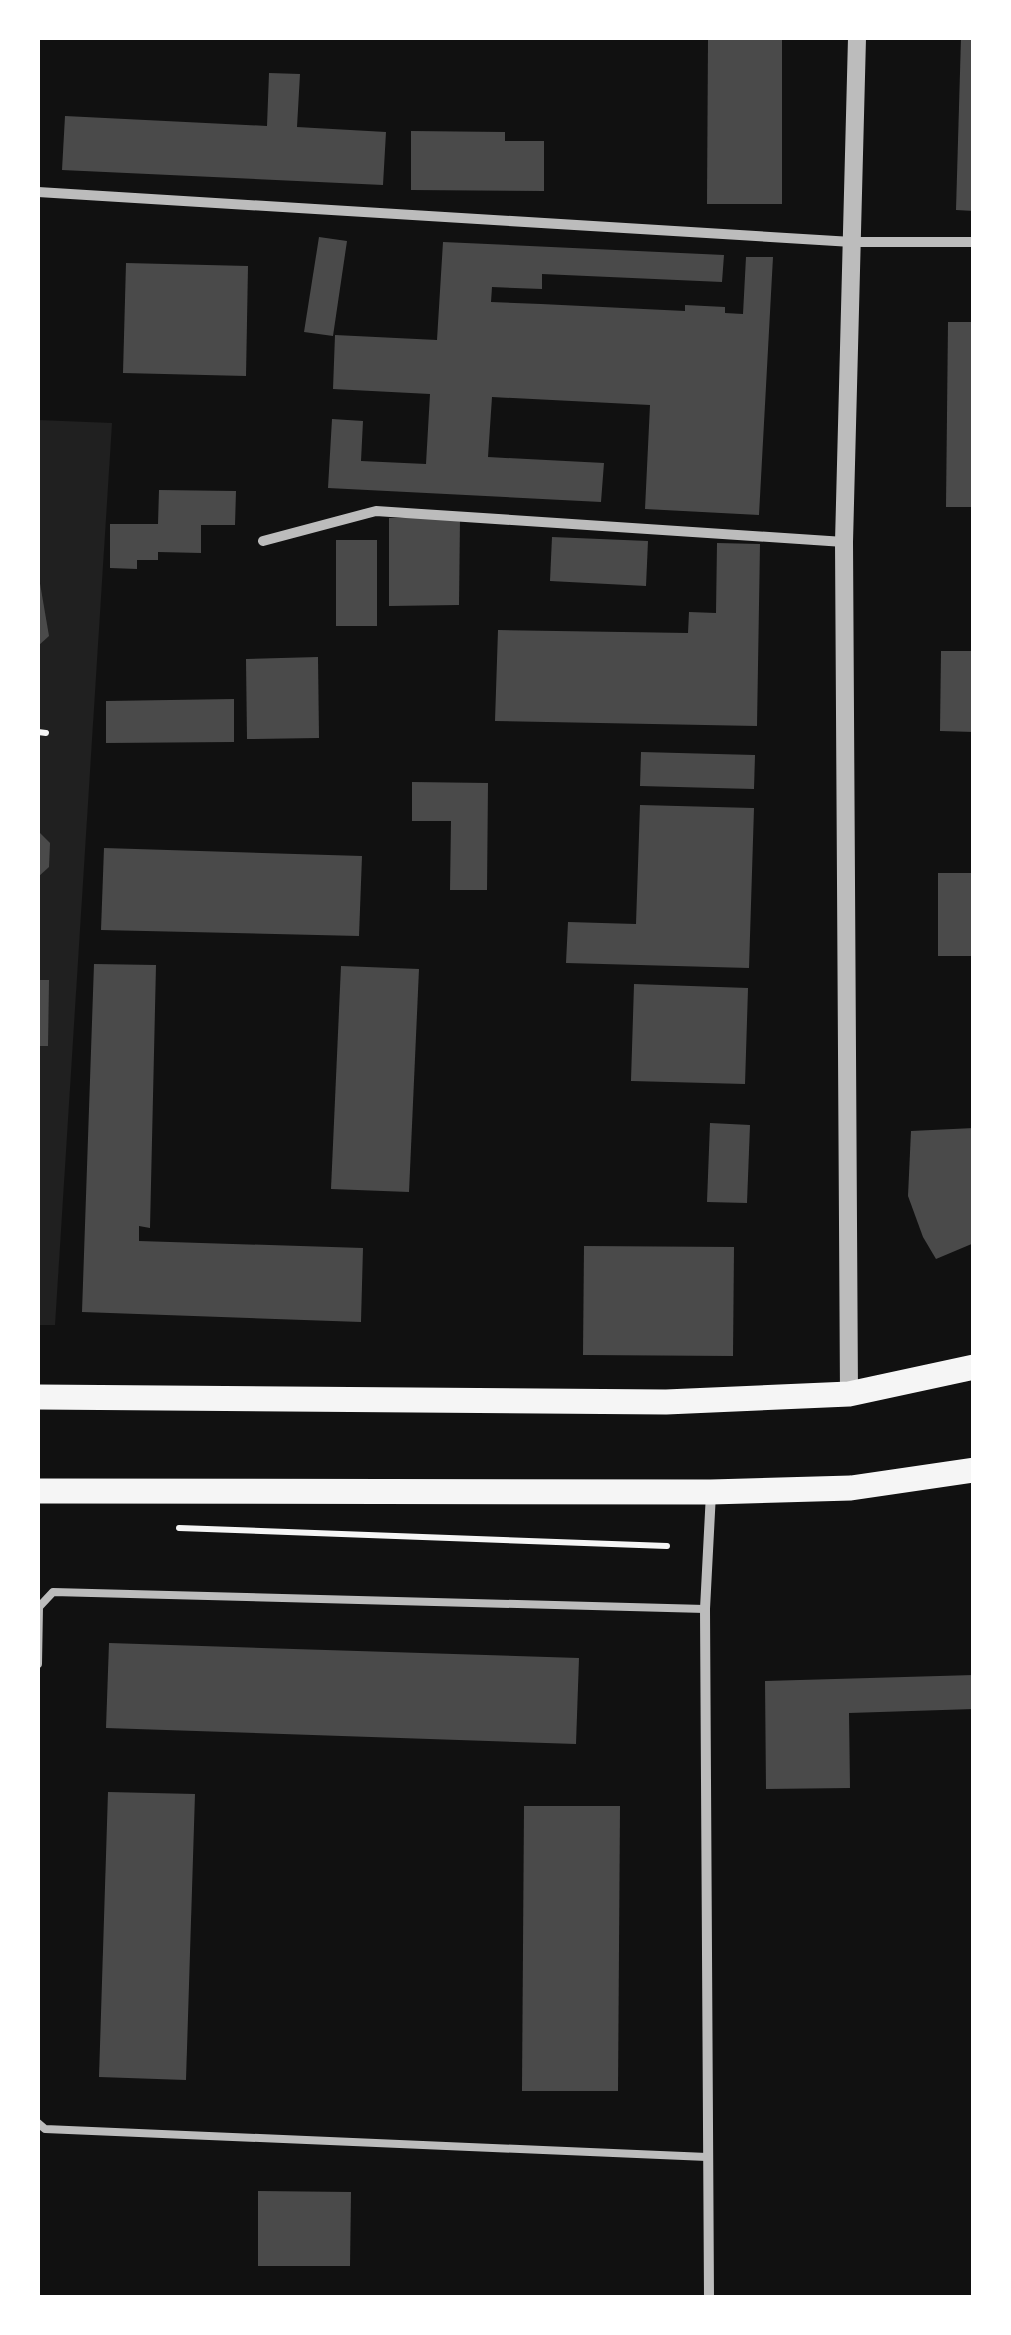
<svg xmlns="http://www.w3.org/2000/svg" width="1011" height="2335" viewBox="0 0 1011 2335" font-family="Inter,sans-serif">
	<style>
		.green { fill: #202020 }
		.building { fill: #4a4a4a }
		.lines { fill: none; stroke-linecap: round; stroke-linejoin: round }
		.path { stroke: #f5f5f5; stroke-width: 6 }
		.service { stroke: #bcbcbc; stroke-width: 8 }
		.minor { stroke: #bcbcbc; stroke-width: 10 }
		.tertiary { stroke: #bcbcbc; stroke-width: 18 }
		.primary { stroke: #f5f5f5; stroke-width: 25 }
	</style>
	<rect width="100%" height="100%" fill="#111"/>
	<path class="green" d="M38 420 112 423 55 1325H38Z"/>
	<g class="building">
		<path d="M708 38H782V204H707Z"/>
		<path d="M961 38H974V211L956 210Z"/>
		<path d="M269 73 300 74 297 127 386 132 383 185 62 170 65 116 267 126Z"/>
		<path d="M411 131 505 132V141H544V191L411 190Z"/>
		<path d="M319 237 347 241 333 336 304 332Z"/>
		<path d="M443 242 724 255 722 282 542 274V289L492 287 491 302 541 304 685 311V305L725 307V313L743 314 746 257H773L759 515 645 509 650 405 492 397 488 457 604 463 601 502 328 488 332 419 363 421 361 461 426 464 430 394 333 389 335 335 437 340Z"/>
		<path d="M126 263 248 266 246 376 123 373Z"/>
		<path d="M948 322H974V507H946Z"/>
		<path d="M159 490 236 491 235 525H201V553L158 552V560H137V569L110 568V524H158Z"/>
		<path d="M389 518H460L459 605 389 606Z"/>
		<path d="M552 537 648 541 646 586 550 581Z"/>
		<rect x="336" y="540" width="41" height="86"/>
		<path d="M717 543 760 544 757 726 495 721 498 630 688 633 689 612 716 613Z"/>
		<path d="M38 572 49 636 38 646Z"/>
		<path d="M941 651H974V732L940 731Z"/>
		<path d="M318 657 319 738 247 739 246 659Z"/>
		<path d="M234 699V742L106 743V701Z"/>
		<path d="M641 752 755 755 754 789 640 786Z"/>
		<path d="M412 782 488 783 487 890H450L451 821H412Z"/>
		<path d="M640 805 754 808 749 968 566 963 568 922 636 924Z"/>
		<path d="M38 831 50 843 49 867 38 877Z"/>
		<path d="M104 848 362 856 359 936 101 930Z"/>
		<rect x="938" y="873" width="36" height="83"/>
		<path d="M94 964 156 965 150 1228 139 1226V1241L363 1248 361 1322 82 1312Z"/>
		<path d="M341 966 419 969 409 1192 331 1189Z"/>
		<path d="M38 980H49L48 1046H38Z"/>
		<path d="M634 984 748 988 745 1084 631 1081Z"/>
		<path d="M710 1123 750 1125 747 1203 707 1202Z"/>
		<path d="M974 1128V1243L936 1259 923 1237 908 1196 911 1131Z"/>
		<path d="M584 1246 734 1247 733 1356 583 1355Z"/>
		<path d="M109 1643 579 1658 576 1744 106 1728Z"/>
		<path d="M974 1675V1709L849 1713 850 1788 766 1789 765 1681Z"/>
		<path d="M108 1792 195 1794 186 2080 99 2077Z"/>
		<path d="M524 1806H620L618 2091H522Z"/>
		<path d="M258 2191 351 2192 350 2266H258Z"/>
	</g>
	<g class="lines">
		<g class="path">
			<path d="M38 732 46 733"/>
			<path d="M179 1528 667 1546"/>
		</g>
		<g class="service">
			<path d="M38 1664 39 1607 53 1592 705 1609"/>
			<path d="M38 2123 45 2129 707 2157"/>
		</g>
		<g class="minor">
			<path d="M38 192 852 242H974"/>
			<path d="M263 541 376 511 844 542"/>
			<path d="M709 2298 705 1609 711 1493"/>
		</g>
		<path class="tertiary" d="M849 1394 844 542 857 38"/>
		<g class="primary">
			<path d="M38 1397 666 1402 849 1394 974 1367"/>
			<path d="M38 1491 711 1492 851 1488 974 1470"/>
		</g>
	</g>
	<rect width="1011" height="2335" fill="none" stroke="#ffffff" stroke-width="80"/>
</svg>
